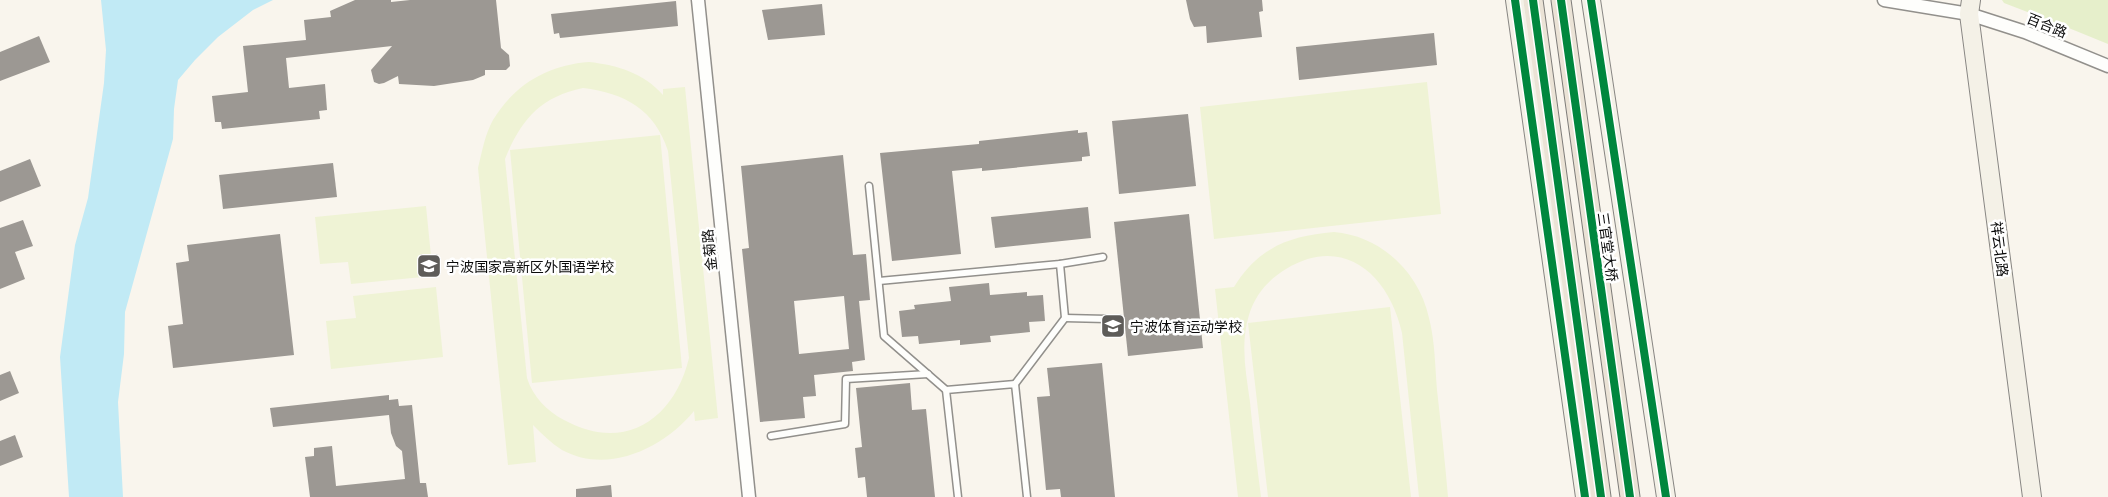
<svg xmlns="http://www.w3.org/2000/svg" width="2108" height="497" viewBox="0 0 2108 497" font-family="'Noto Serif','Noto Sans SC',serif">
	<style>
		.green { fill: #e6efcb }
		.pitch { fill: #eff3d5; fill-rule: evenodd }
		.water { fill: #c1eaf5 }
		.building { fill: #9c9893; fill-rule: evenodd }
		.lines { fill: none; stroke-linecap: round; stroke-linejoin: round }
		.lane-casing { stroke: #92908c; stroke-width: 9 }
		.street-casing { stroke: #92908c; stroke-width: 15 }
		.secondary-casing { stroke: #888683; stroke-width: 20 }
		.primary-casing { stroke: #7f7d7a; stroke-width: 21 }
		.lane { stroke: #fefefc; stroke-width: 6 }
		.street { stroke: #fefefc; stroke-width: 12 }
		.secondary { stroke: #f4f1e7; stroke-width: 18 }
		.primary { stroke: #ebe3d6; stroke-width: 19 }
		.cycleway-casing { stroke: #fff; stroke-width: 11 }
		.cycleway { stroke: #00873e; stroke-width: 8 }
		.labels { text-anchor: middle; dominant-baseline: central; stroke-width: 5; stroke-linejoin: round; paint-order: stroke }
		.street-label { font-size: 14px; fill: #0a0a0a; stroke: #fff }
		.poi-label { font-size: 14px; fill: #0a0a0a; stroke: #fff; text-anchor: start }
	</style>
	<rect width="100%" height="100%" fill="#f9f5ed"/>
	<path class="green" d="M2002 0H2108V44L2054 22 2004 3Z"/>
	<g class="pitch">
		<path d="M589 62C617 65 644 73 663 95V89L685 87 718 418 695 421 694 411C664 448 608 475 562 450 551 443 542 434 533 425L536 462 508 465 478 168C482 152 485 134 493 120 515 84 548 65 589 62ZM583 88C625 93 655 110 668 151L689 358C674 420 624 453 564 420 547 411 533 397 527 378L505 159C521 120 540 97 583 88Z"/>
		<path d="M1427 82 1441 214 1214 239 1200 107Z"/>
		<path d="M660 135 682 368 532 383 510 150Z"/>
		<path d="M426 206 433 276 351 284 348 262 320 264 315 217Z"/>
		<path d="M1334 232C1381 236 1419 272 1429 318 1435 341 1435 367 1437 390 1441 426 1445 461 1448 497H1419L1402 333C1389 275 1344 234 1286 269 1268 280 1255 295 1249 315 1240 344 1246 373 1250 402 1253 434 1257 465 1261 497H1238L1215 289 1234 287C1259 247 1289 236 1334 232Z"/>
		<path d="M436 287 443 357 331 369 326 321 356 318 353 296Z"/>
		<path d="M1390 307 1411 497H1268L1248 323Z"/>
	</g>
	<path class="water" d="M101 0H273L253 10 218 37 195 60 178 80 174 109 173 139 125 312 124 354 118 402 123 497H69L60 357 75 245 88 198 104 83 106 50Z"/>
	<g class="building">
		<path d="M355 0H391V2L410 0H496L501 48 509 55 510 66 506 70H485V75L473 80 434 86 399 84 398 76 384 83 379 84 374 82 371 70 392 46 286 58 289 88 325 84 327 110 319 111 320 119 222 129 221 122H215L212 96 248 92 243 46 306 40 304 20 331 17 330 11Z"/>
		<path d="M1186 0H1262L1263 11 1259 12 1262 37 1207 43 1206 26 1194 27 1190 19Z"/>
		<path d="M676 1 678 26 560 38 559 33 554 34 551 14Z"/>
		<path d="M822 4 825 35 768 40 762 10Z"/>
		<path d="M1434 33 1437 65 1299 80 1296 47Z"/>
		<path d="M39 36 50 62 0 81V52Z"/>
		<path d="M1188 114 1196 186 1119 194 1112 121Z"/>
		<path d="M1078 130V133L1087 132 1090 156 1082 157V161L982 171V168L952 171 961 254 892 261 880 153 979 144V141Z"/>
		<path d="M843 155 853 255 866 254 870 300 859 301 865 360 852 362 853 371 814 375 816 396 803 397 805 418 760 422 742 249 749 248 741 166ZM844 296 849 349 799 354 794 301Z"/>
		<path d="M30 159 41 186 0 202V171Z"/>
		<path d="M333 163 337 197 223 209 219 175Z"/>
		<path d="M1088 207 1091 238 995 248 991 217Z"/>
		<path d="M1189 214 1203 348 1128 356 1114 222Z"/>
		<path d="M23 220 33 246 15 252 25 279 0 289V228Z"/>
		<path d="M280 234 294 355 173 368 168 326 183 324 176 263 189 261 187 245Z"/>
		<path d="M989 283 990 295 1027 292V296L1043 295 1045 321 1029 322 1030 332 990 336 991 342 960 345V340L919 344 918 336 902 337 899 311 915 309 914 305 951 301 949 287Z"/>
		<path d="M1102 363 1115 497H1061L1060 489 1046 490 1037 397 1050 396 1047 368Z"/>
		<path d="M10 371 19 393 0 401V375Z"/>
		<path d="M910 383 912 410 926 409 935 497H867L865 477 858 478 855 448 862 447 856 388Z"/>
		<path d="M389 395V400L398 399 399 406 412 405 420 483H426L428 497H310L305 457 314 456V448L332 446 336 486 405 479 402 451 396 446 391 433 389 415 273 427 270 408Z"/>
		<path d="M15 435 23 457 0 466V441Z"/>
		<path d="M611 485 612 497H576V489Z"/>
	</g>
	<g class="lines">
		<defs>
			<g id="lane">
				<path d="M869 186 884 336 946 390"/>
				<path d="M879 281 1060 264 1103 257"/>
				<path d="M1065 318 1107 319"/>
				<path d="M1015 384 1065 318 1060 264"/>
				<path d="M771 436 845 424 846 379 928 374"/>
				<path d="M958 497 946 390 1015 384 1027 497"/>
			</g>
			<g id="street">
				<path d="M698 0 749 497"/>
				<path d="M1884 0 1969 14 2025 32 2108 66"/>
			</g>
			<g id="secondary">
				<path d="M1515 0 1585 497"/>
				<path d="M1591 0 1666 497"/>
				<path d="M1971 0 1969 14 2032 497"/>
			</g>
			<g id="primary">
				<path d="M1533 0 1601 497"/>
				<path d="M1561 0 1630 497"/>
			</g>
		</defs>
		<use href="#lane" class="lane-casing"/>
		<use href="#street" class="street-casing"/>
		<use href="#secondary" class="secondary-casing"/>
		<use href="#primary" class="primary-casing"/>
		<use href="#lane" class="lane"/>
		<use href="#street" class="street"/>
		<use href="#secondary" class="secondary"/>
		<use href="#primary" class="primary"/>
		<defs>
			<g id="cycleway">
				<path d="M1515 0 1585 497"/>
				<path d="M1533 0 1601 497"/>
				<path d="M1561 0 1630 497"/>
				<path d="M1591 0 1666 497"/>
			</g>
		</defs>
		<use href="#cycleway" class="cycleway-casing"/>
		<use href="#cycleway" class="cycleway"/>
	</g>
	<defs>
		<symbol id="school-square" viewBox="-11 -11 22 22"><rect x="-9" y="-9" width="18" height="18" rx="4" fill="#5e5c59" stroke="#fff"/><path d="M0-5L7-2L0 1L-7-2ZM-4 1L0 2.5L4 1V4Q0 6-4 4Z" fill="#fff"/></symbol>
	</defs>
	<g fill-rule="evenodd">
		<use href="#school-square" x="415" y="252" width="28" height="28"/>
		<use href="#school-square" x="1099" y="312" width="28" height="28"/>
	</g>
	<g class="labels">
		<g class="street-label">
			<text transform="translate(2047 25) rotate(22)">百合路</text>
			<text transform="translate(1608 247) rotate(82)">三官堂大桥</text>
			<text transform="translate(2000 249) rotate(83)">祥云北路</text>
			<text transform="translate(709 250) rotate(-96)">金菊路</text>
		</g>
		<g class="poi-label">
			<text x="446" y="266">宁波国家高新区外国语学校</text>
			<text x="1130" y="326">宁波体育运动学校</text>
		</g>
	</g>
</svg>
